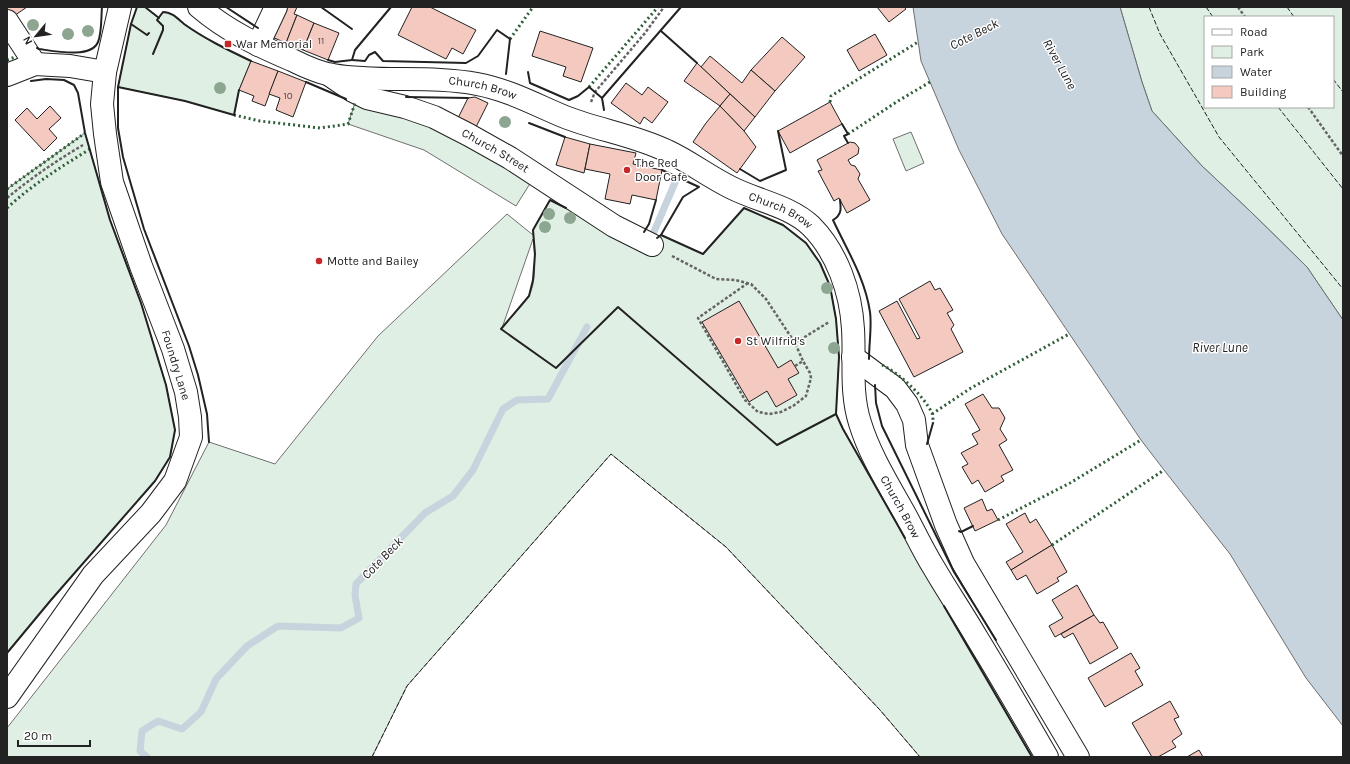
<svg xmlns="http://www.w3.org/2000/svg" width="1350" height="764" viewBox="0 0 1350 764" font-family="Karla,sans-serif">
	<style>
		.green { fill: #e0efe3; stroke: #6f6f6f; fill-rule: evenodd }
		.water { fill: #c7d3dd; stroke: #6f6f6f }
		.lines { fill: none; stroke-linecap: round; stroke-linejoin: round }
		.stream { stroke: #c7d3dd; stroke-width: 7 }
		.building { fill: #f3c9c0; stroke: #222 }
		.minor-casing { stroke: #222; stroke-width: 24 }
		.path { stroke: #646464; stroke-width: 2.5; stroke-dasharray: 3 2; stroke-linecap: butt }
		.minor { stroke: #fff; stroke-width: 22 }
		.hedge { stroke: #2f5e38; stroke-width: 3; stroke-dasharray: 2 3; stroke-linecap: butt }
		.fence { stroke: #222; stroke-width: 1; stroke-dasharray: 5 2; stroke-linecap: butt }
		.wall { stroke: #222; stroke-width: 2 }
		.tree { fill: #8da692 }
		.poi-dot { fill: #c62828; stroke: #fff; stroke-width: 1.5 }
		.labels { text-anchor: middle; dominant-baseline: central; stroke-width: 3; stroke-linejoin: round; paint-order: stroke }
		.number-label { font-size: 10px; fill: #564c4a }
		.poi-label { font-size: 12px; fill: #222; stroke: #fff; text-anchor: start }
		.street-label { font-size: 12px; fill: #222; stroke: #fff }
		.water-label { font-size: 13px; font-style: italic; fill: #222; stroke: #fff }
	</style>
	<rect width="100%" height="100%" fill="#fff"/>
	<g class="green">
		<path d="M137 7H145L159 18 163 12C171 12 176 17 182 22 203 38 227 50 251 61L239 90 234 115 185 101 118 87 131 24Z"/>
		<path d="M1120 7H1343V320L1307 267 1250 211 1202 166 1152 111 1142 82ZM1205 17H1333V107H1205Z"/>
		<path d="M355 103 412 116 531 182 516 206 424 150 348 124Z"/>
		<path d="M911 132 924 163 906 171 893 139Z"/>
		<path d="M85 133 110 220 141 303 166 385 175 430 170 457 155 481 51 600 7 653V189Z"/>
		<path d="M550 200 648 252 655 240 661 235 703 254 744 208 783 225 806 243 820 263 830 286 836 319 839 357 836 414 843 429 1032 757H920L880 710 726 547 611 454 407 686 372 757H7V728L166 525 209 442 275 464 378 336 507 214 533 235V230ZM533 239C535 254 537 284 528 297 521 308 510 318 502 328Z"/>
	</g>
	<path class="water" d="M913 7H1120L1142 82 1152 111 1202 166 1250 211 1307 267 1343 320V726L1306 678 1230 554 1164 470 1141 440 1002 234 959 150 921 61Z"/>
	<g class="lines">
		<g class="stream">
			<path d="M653 234 677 178"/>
			<path d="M147 757 140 751 142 731 158 721 182 729 201 712 216 679 247 646 278 626 341 628 359 618 355 595 356 584 425 513 453 496 473 470 503 409 517 400 548 399 587 327"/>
		</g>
	</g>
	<g class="building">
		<path d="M7 7H27L11 18 7 11Z"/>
		<path d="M284 7H297L294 14 297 15 286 43 272 37Z"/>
		<path d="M412 7H430L476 30 463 54 452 48 446 59 398 35Z"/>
		<path d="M877 7H904L906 9 889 22Z"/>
		<path d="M297 15 314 23 303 50 286 43Z"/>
		<path d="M314 23 339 33 328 60 303 50Z"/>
		<path d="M540 31 593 48 581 82 563 76 566 67 532 56Z"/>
		<path d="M875 34 887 55 859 71 847 50Z"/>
		<path d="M782 37 805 57 775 91 751 70Z"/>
		<path d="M710 56 742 83 751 70 775 91 755 117 701 67Z"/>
		<path d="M251 61 278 71 265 106 252 101 254 96 239 90Z"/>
		<path d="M697 63 730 94 720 106 684 81Z"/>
		<path d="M278 71 306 82 293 117 276 110 280 98 269 94Z"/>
		<path d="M626 83 642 95 648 87 668 102 652 123 644 117 640 124 611 103Z"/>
		<path d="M730 94 755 117 744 131 720 106Z"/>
		<path d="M475 97 488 103 475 129 457 120 468 98Z"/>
		<path d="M830 102 842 124 790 153 778 131Z"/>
		<path d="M50 106 61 118 49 129 57 138 44 151 15 120 27 108 37 119Z"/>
		<path d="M720 106 744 131 756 147 737 173 693 142 706 123Z"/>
		<path d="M565 137 590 144 584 173 556 165Z"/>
		<path d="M850 142 855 143 859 148 858 154 848 160 851 165 855 166 860 174 858 179 870 200 847 213 839 198 834 201 818 171 822 170 817 160Z"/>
		<path d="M590 144 636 153 633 164 662 170 656 200 632 195 630 204 605 199 610 174 585 169Z"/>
		<path d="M930 281 935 290 940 288 953 310 947 313 954 325 951 329 963 352 914 377 879 311 897 301 917 339 920 338 899 299Z"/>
		<path d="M739 301 778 368 791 360 799 373 788 379 797 395 776 407 767 391 749 402 702 322Z"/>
		<path d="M983 394 992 408H999L1005 418 1000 429 1007 440 999 445 1013 470 1001 476 1004 481 985 492 978 480 972 484 962 467 968 464 961 453 978 444 972 434 980 430 965 404Z"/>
		<path d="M982 499 987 511 992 509 998 520 975 531 964 508Z"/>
		<path d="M1025 513 1030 523 1036 519 1052 545 1011 570 1006 562 1023 552 1006 524Z"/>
		<path d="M1052 545 1067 572 1057 578 1059 581 1037 594 1026 575 1017 580 1011 570Z"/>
		<path d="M1077 585 1094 615 1055 637 1049 626 1063 618 1052 600Z"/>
		<path d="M1094 615 1100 623 1103 622 1118 648 1090 664 1073 633 1064 638 1061 634Z"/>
		<path d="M1131 653 1140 668 1135 671 1143 685 1105 707 1088 678Z"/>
		<path d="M1170 701 1179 717 1174 719 1182 734 1172 741 1176 747 1158 757H1152L1132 723Z"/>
		<path d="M1199 750 1203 757H1187Z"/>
	</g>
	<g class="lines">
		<defs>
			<g id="minor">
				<path id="s1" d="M199 7C227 31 259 46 292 60 304 66 319 73 333 75 380 83 430 75 477 84 509 90 536 105 565 117 598 130 634 135 667 151 689 161 709 177 732 188 758 201 790 206 811 226 837 252 851 292 853 329 855 360 850 392 860 423 870 456 890 487 907 518 916 535 924 552 934 568 948 592 963 614 977 638 1001 677 1024 717 1047 757"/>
				<path d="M7 21 35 64"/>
				<path d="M258 45 276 7"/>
				<path d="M7 75 35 64 70 66 105 72"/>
				<path id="s2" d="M331 76 353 91 367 98 405 107 434 117 469 135 510 158 614 226 652 245"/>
				<path d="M853 357 895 388 907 404 914 420 917 445 946 525 963 563 1078 757"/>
				<path d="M7 697 93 575 151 513 175 481 191 437 190 417 186 392 173 349 141 266 112 182 105 134 102 104 105 72 120 7"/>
			</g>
		</defs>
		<use href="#minor" class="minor-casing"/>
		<g class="path">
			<path d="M1238 7 1245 17"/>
			<path d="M591 102 595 92 645 33 664 7"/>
			<path d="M1308 107 1343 156"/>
			<path d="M7 198C31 178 56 161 83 145"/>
			<path d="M672 256 716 279 735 280 751 284 766 299 795 343"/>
			<path d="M748 283 698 318 745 400 758 412 769 414 781 412 793 406 806 396 811 378 810 373 803 361"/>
			<path d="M795 366 803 361 795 343 829 322"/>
		</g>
		<use href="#minor" class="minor"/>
		<g class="hedge">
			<path d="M510 39 533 7"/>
			<path d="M7 60 15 57"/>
			<path d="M589 87 658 7"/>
			<path d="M830 102 831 96 918 42"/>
			<path d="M234 115 260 121 320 128 348 124 355 103"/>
			<path d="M848 134 898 101 930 82"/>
			<path d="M7 189 85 133"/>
			<path d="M7 208C33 184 61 167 90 149"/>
			<path d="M882 365C899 373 924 396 932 413 933 416 933 420 933 423"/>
			<path d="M932 414 971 388 1069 334"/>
			<path d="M998 520 1070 483 1141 440"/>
			<path d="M1052 545 1164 470"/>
		</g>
		<g class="fence">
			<path d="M1149 7 1160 34 1219 137 1343 289"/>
			<path d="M1206 7 1213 17"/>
			<path d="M1287 7 1294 17"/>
			<path d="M1333 79 1343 92"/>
			<path d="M1278 107 1343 189"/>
			<path d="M372 757 407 686 611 454 726 547 880 710 920 757"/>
		</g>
		<g class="wall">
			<path d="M137 7 131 24 118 87V128L123 157 144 229 189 346 198 375 207 414 209 442"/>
			<path d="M145 7 159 18"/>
			<path d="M226 7 258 28"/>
			<path d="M321 7 352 29"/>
			<path d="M131 24 147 35 149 33"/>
			<path d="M661 31 697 63"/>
			<path d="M37 48 39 49C54 51 91 59 98 42 102 32 101 18 102 7"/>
			<path d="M153 54 163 30V26L157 20 163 12C172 12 178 19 184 24 205 39 228 50 251 61"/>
			<path d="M328 60 335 62 352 60 355 50 391 7"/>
			<path d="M352 60 365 61 369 55 375 52 383 61 466 63 478 56 497 30 510 39 506 74"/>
			<path d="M528 72 530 83 569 100 578 96 589 87 602 98 604 110"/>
			<path d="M306 82 346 99"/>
			<path d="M118 87 185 101 234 115 239 90"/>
			<path d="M406 97 468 98"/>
			<path d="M602 98 681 7"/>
			<path d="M529 123 565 137"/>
			<path d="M842 124 848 134 844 136 848 143"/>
			<path d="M740 169 760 181 786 170 778 131"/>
			<path d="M840 200C841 208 842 215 833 220 847 250 865 278 870 312 872 325 869 344 869 359"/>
			<path d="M566 208 550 200 533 230 535 254 533 280 529 296 501 329 556 368 618 307 777 445 836 414"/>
			<path d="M644 232 649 224 656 200"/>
			<path d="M661 235 703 254 744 208 783 225 806 243 820 263 830 286 836 319 839 357 836 414 843 429 905 538"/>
			<path d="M657 238 661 235 683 197 699 187 662 170"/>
			<path d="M875 385 876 403 882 426 954 572 996 640"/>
			<path d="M927 444 933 423"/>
			<path d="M959 531 961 532 973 526"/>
			<path d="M944 606 1032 757"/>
			<path d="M7 653 51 600 155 481 170 457 175 430 166 385 141 303 110 220 85 133 78 93 74 85 64 80 46 79 31 81"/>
		</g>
	</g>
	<g class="tree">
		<circle cx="33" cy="25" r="6"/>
		<circle cx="88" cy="31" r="6"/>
		<circle cx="68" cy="34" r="6"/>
		<circle cx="220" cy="88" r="6"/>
		<circle cx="505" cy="122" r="6"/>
		<circle cx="549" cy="214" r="6"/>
		<circle cx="570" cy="218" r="6"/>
		<circle cx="545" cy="227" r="6"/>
		<circle cx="827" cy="288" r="6"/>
		<circle cx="834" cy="348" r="6"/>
	</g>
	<g class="poi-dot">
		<rect x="224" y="40" width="8" height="8" rx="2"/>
		<circle cx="627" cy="170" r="4"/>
		<circle cx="319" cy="261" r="4"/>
		<circle cx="738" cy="341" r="4"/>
	</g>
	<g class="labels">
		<g class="number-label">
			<text x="321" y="41">11</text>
			<text x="288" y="96">10</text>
		</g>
		<g class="poi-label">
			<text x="236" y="44">War Memorial</text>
			<text x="635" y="163">The Red<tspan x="635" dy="14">Door Cafe</tspan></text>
			<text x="327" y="261">Motte and Bailey</text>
			<text x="746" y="341">St Wilfrid's</text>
		</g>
		<g class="street-label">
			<text stroke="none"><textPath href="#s1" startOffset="302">Church Brow</textPath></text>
			<text stroke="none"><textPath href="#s2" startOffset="182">Church Street</textPath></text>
			<text stroke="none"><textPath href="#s1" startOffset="626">Church Brow</textPath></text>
			<text transform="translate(176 365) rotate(73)">Foundry Lane</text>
			<text stroke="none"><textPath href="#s1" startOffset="962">Church Brow</textPath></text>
		</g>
		<g class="water-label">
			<text transform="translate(974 34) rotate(-27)">Cote Beck</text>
			<text transform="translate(1060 64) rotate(61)">River Lune</text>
			<text x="1220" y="347">River Lune</text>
			<text transform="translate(382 558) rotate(-46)">Cote Beck</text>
		</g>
	</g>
	<rect width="1350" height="764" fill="none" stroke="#222222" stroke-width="16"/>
	<rect x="1204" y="16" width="130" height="92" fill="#ffffff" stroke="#a7a7a7"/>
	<rect x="1212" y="29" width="20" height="6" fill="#ffffff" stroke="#a7a7a7"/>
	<text x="1240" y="36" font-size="12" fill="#222222">Road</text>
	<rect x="1212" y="46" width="20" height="12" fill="#e0efe3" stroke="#a7a7a7"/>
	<text x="1240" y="56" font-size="12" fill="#222222">Park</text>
	<rect x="1212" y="66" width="20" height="12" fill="#c7d3dd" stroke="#a7a7a7"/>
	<text x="1240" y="76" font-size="12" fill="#222222">Water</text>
	<rect x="1212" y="86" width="20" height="12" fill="#f3c9c0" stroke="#a7a7a7"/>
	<text x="1240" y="96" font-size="12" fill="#222222">Building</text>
	<g transform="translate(36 36) rotate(241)" stroke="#ffffff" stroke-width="3" paint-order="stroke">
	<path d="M0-3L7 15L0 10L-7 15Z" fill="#222222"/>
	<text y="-6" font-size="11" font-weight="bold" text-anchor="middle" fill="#222222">N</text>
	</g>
	<path d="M18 740v6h72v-6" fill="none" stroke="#222222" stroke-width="2"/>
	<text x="24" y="740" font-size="12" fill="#222222" stroke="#ffffff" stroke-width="3" paint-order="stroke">20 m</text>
</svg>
